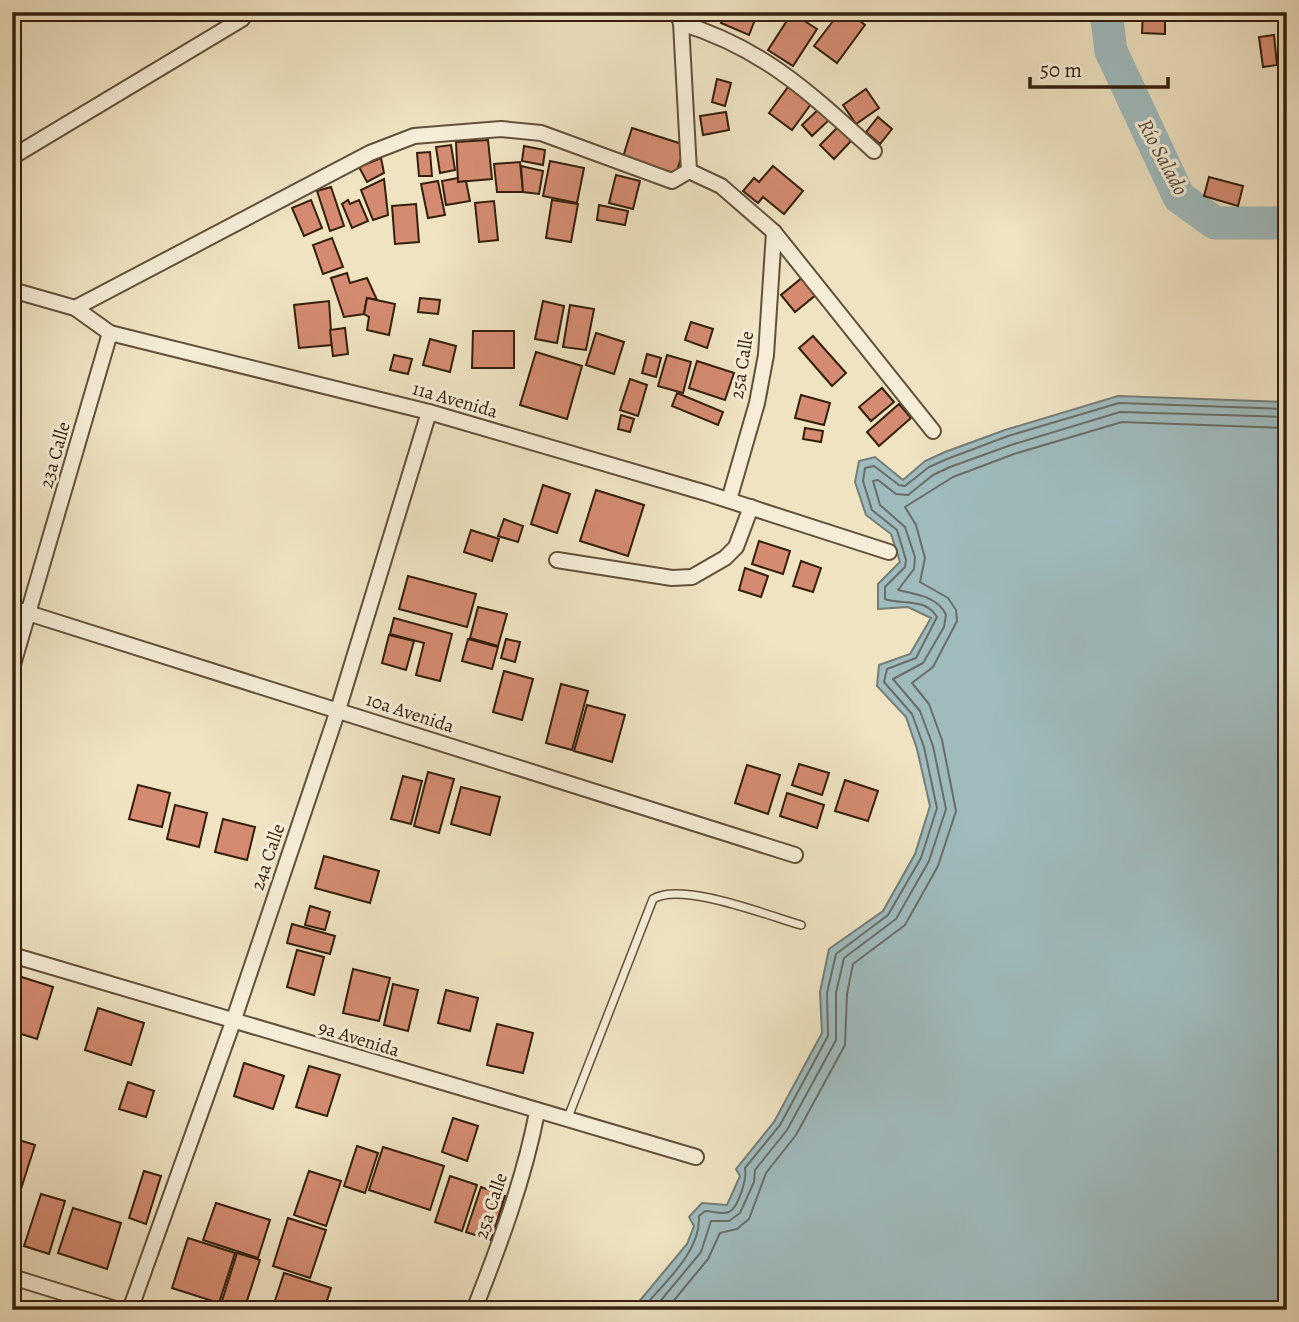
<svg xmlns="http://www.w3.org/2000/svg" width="1299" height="1322" viewBox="0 0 1299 1322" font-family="Alegreya,serif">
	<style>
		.water { fill: #9fbbbe; stroke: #747d77; stroke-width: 2 }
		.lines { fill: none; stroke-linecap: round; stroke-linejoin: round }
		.shore { stroke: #6a6d66; stroke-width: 2 }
		.river { stroke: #9fbbbe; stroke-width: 33 }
		.building { fill: #d48b71; stroke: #341f0d; stroke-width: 2 }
		.lane-casing { stroke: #63503a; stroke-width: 10 }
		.street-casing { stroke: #63503a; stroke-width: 18 }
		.lane { stroke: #f5edd7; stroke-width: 7 }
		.street { stroke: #f5edd7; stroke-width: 14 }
		.labels { text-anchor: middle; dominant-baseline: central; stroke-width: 6; stroke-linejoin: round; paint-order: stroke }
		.street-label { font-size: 19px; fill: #341f0d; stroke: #f5edd7 }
		.water-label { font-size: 21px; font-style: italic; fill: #544e42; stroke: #f5edd7 }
	</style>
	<rect width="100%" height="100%" fill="#efe3c2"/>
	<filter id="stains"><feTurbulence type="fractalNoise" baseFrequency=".00286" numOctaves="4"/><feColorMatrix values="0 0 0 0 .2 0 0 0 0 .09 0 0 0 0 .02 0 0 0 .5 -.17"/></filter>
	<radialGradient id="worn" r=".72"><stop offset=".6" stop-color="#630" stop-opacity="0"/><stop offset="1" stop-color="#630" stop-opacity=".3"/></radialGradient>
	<path class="water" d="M1118 396 1287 402V1310H632L687 1244 694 1226 689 1217 702 1203 727 1205 740 1176 736 1169 774 1122 822 1033 820 992 829 949 883 911 915 854 930 806 917 749 906 717 877 686 879 665 910 654 931 618 908 607 878 609V584L900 562 891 534 866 515 855 482 859 461 875 457 903 480 925 461 945 452 1005 430Z"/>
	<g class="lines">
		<g class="shore">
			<path d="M641 1310C664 1283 701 1252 699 1216L705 1211C712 1211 723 1215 729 1212 739 1207 747 1178 745 1168L780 1125 828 1036 827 993 836 954 888 915 921 858 937 808 924 747 912 714 884 682 887 669 916 658 937 617C925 597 901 605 885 599V587L905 567 906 560 897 530 872 510 863 481 865 468 874 466 899 485 905 486 929 467 947 459 1008 436 1119 403 1287 409"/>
			<path d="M653 1310 701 1252 711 1221H729L740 1213 754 1182 755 1170 787 1130 836 1040V993L844 958 896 919 929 861 946 809 933 746 920 711 893 679 923 663 944 627 946 615C938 596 914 594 898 590L914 569 915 557 905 527 880 505 873 481 878 480 896 494 908 495 933 475 950 467 1011 445 1120 412 1287 417"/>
			<path d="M666 1310 708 1259 720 1233 737 1229 749 1219 766 1173 796 1135 845 1045 847 994 853 964 905 925 938 866 956 811 942 740 929 704 912 683 933 667 957 621 956 610 948 598 920 582 925 558 916 525 905 507 953 477 1014 454 1122 422 1287 428"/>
		</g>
		<path class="river" d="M1106 12 1111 51 1179 197 1215 223H1287"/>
	</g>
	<g class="building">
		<path d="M726 12H758L749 35 721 23Z"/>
		<path d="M840 12H849L865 25 837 63 814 46Z"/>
		<path d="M1143 12H1165V34L1142 33Z"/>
		<path d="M792 13 817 29 793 66 768 50Z"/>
		<path d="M1274 35 1277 65 1263 67 1259 37Z"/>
		<path d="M717 79 731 83 725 106 712 102Z"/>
		<path d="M788 87 811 104 792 130 769 113Z"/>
		<path d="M866 89 879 108 856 124 843 105Z"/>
		<path d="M821 107 831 118 812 136 802 125Z"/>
		<path d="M726 112 729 130 703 135 700 116Z"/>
		<path d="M878 117 892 129 880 144 866 132Z"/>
		<path d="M839 126 852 140 834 159 820 145Z"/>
		<path d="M632 128 685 145 676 174 623 157Z"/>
		<path d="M488 140 492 179 458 182 456 142Z"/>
		<path d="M451 145 455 170 440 173 436 147Z"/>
		<path d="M524 146 545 150 543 165 522 161Z"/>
		<path d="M430 152 432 176H419L417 153Z"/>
		<path d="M381 158 384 173 367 182 359 167Z"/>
		<path d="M550 161 584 168 577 203 543 196Z"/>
		<path d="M520 162 523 192H497L494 164Z"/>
		<path d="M521 166 543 171 539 194 523 192Z"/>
		<path d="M773 166 803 191 784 214 763 197 758 203 743 191 754 178 759 182Z"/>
		<path d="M616 175 640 181 633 209 609 203Z"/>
		<path d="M1209 177 1243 186 1238 206 1204 196Z"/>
		<path d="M458 178V182L466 181 470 201 446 205 442 181Z"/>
		<path d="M384 179 388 215 373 220 361 190Z"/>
		<path d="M438 181 445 215 428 218 421 184Z"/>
		<path d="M331 187 344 226 330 231 317 191Z"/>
		<path d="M311 200 322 228 304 236 292 208Z"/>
		<path d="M348 200 350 204 359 200 368 221 352 228 342 204Z"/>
		<path d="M552 200 578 204 571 242 546 238Z"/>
		<path d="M494 201 498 240 479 242 475 203Z"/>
		<path d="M416 204 419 242 395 244 392 206Z"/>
		<path d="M599 205 628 211 625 225 597 220Z"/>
		<path d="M332 238 343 267 323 274 313 245Z"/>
		<path d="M347 273 350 283 367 278 377 300 367 298 364 314 344 317 331 278Z"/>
		<path d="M803 277 817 294 795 312 781 295Z"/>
		<path d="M367 298 395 304 389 335 367 330 369 317 364 314Z"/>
		<path d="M420 298 440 300 438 314 418 312Z"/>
		<path d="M329 301 332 345 299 348 294 305Z"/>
		<path d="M543 301 564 306 557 343 535 339Z"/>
		<path d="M570 305 594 309 586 350 563 347Z"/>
		<path d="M691 322 713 329 707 348 685 340Z"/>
		<path d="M345 328 348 354 333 356 330 330Z"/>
		<path d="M473 331H514V368H472Z"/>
		<path d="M596 333 624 342 614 374 586 365Z"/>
		<path d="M813 336 846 373 832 386 799 348Z"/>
		<path d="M430 339 456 346 450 372 423 365Z"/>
		<path d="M536 352 582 366 567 419 520 405Z"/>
		<path d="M647 354 661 358 656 377 642 373Z"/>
		<path d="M394 355 412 359 408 374 390 370Z"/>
		<path d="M667 355 691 362 683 393 658 386Z"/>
		<path d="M697 361 734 373 725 400 689 388Z"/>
		<path d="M630 379 647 385 638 416 620 410Z"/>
		<path d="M882 388 894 402 871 421 859 407Z"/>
		<path d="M677 393 723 412 718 425 672 406Z"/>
		<path d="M801 395 830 403 824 425 795 418Z"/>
		<path d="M899 404 911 418 879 446 867 432Z"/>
		<path d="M621 415 634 419 630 432 618 429Z"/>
		<path d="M805 428 823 431 821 442 803 439Z"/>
		<path d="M543 485 570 494 557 533 531 524Z"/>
		<path d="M596 490 644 505 628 556 580 541Z"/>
		<path d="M504 519 523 526 518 542 498 536Z"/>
		<path d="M471 530 499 539 492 561 464 552Z"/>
		<path d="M759 541 790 551 783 574 752 564Z"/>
		<path d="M801 561 821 568 813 592 793 586Z"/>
		<path d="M745 568 768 576 761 597 739 590Z"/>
		<path d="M408 576 476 594 467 627 399 609Z"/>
		<path d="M478 607 507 614 498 646 470 638Z"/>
		<path d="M394 618 452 634 440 681 416 675 424 643 390 634Z"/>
		<path d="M389 635 414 641 406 670 382 663Z"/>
		<path d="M468 639 498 647 492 669 462 661Z"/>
		<path d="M506 639 520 642 515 662 501 658Z"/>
		<path d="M504 671 533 679 522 720 493 712Z"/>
		<path d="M561 684 588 691 572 750 546 743Z"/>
		<path d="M587 705 625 715 612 762 574 751Z"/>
		<path d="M799 764 829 773 822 795 792 785Z"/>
		<path d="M747 765 780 775 768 814 735 803Z"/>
		<path d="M428 772 454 779 439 833 414 826Z"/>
		<path d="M403 776 422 781 411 824 391 819Z"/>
		<path d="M845 780 878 791 868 821 835 811Z"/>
		<path d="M138 785 170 793 162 827 129 819Z"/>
		<path d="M461 787 500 797 490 835 451 824Z"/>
		<path d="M787 793 824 805 817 828 780 816Z"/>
		<path d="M175 805 207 813 199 847 167 839Z"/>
		<path d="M223 819 255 827 247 860 215 852Z"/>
		<path d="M324 856 379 871 370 903 315 888Z"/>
		<path d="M310 906 330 912 325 930 305 925Z"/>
		<path d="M292 924 335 936 330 954 287 943Z"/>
		<path d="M297 950 324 957 314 995 287 987Z"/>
		<path d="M353 969 390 978 379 1021 343 1013Z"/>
		<path d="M12 974 53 987 37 1039 12 1031Z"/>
		<path d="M393 984 418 990 408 1031 384 1025Z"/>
		<path d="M446 990 478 998 470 1031 438 1023Z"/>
		<path d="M98 1008 144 1023 131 1065 85 1050Z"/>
		<path d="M497 1024 533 1033 523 1073 487 1065Z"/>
		<path d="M244 1063 284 1076 273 1109 234 1096Z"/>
		<path d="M309 1066 340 1075 327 1116 296 1107Z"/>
		<path d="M128 1082 154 1091 146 1117 119 1109Z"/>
		<path d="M453 1118 478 1126 467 1161 442 1152Z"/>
		<path d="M12 1138 35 1145 21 1189 12 1186Z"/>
		<path d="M357 1146 378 1153 365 1193 344 1186Z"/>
		<path d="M383 1147 444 1166 430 1210 369 1190Z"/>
		<path d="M144 1171 161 1176 146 1224 129 1218Z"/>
		<path d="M309 1171 341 1181 326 1226 294 1215Z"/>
		<path d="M450 1176 477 1185 462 1231 435 1222Z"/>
		<path d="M481 1187 505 1196 491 1240 466 1232Z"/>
		<path d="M41 1194 65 1201 49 1254 24 1246Z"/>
		<path d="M216 1203 270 1220 258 1258 203 1240Z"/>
		<path d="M73 1208 121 1223 107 1269 58 1253Z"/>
		<path d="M288 1218 326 1230 310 1278 273 1266Z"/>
		<path d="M188 1238 235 1253 219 1303 172 1288Z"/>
		<path d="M237 1253 260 1260 244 1310 221 1304Z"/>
		<path d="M284 1273 331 1288 324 1310H272Z"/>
	</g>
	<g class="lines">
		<defs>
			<path id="lane" d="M567 1120 653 899C681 881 769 916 801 925"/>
			<g id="street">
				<path d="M677 12 681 23 689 171"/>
				<path d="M681 23C765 49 811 94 874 151"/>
				<path d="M12 157 242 19 246 12"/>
				<path d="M12 290 75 308 110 333 429 412 706 493 889 552"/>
				<path d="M75 308 370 153 414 136 501 129 541 133 672 181 689 171 721 186 774 232 933 431"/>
				<path d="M729 500 757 403 766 355 774 232"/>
				<path d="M557 560 672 578 692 577 725 558 736 547 751 507"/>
				<path d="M12 608 795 855"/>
				<path d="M12 668 110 333"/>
				<path d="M12 955 696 1157"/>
				<path d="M12 1277 119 1310"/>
				<path d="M130 1310 233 1022 338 710 429 412"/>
				<path d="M474 1310C499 1246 524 1180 537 1112"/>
			</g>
		</defs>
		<use href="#lane" class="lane-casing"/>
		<use href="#street" class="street-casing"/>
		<use href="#lane" class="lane"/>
		<use href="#street" class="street"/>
	</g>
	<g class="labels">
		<g class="street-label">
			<text transform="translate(742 365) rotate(-81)">25a Calle</text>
			<text transform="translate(455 400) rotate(16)">11a Avenida</text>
			<text transform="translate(55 455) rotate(-74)">23a Calle</text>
			<text transform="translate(410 713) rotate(18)">10a Avenida</text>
			<text transform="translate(268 857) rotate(-71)">24a Calle</text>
			<text transform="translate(359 1039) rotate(17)">9a Avenida</text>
			<text transform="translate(491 1206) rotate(-72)">25a Calle</text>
		</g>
		<g class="water-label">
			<text transform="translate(1163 157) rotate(62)">Río Salado</text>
		</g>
	</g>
	<rect width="1299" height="1322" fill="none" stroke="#efe3c2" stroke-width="42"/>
	<rect x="14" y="14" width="1271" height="1294" fill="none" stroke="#341f0d" stroke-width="3.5"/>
	<rect x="21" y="21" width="1257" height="1280" fill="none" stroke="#341f0d" stroke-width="2"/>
	<path d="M1030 77v10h138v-10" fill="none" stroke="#341f0d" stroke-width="3.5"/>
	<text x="1040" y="77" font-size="21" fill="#341f0d" stroke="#f5edd7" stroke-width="5" paint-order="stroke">50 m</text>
	<rect width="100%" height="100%" filter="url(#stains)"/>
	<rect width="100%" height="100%" fill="url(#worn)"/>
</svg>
